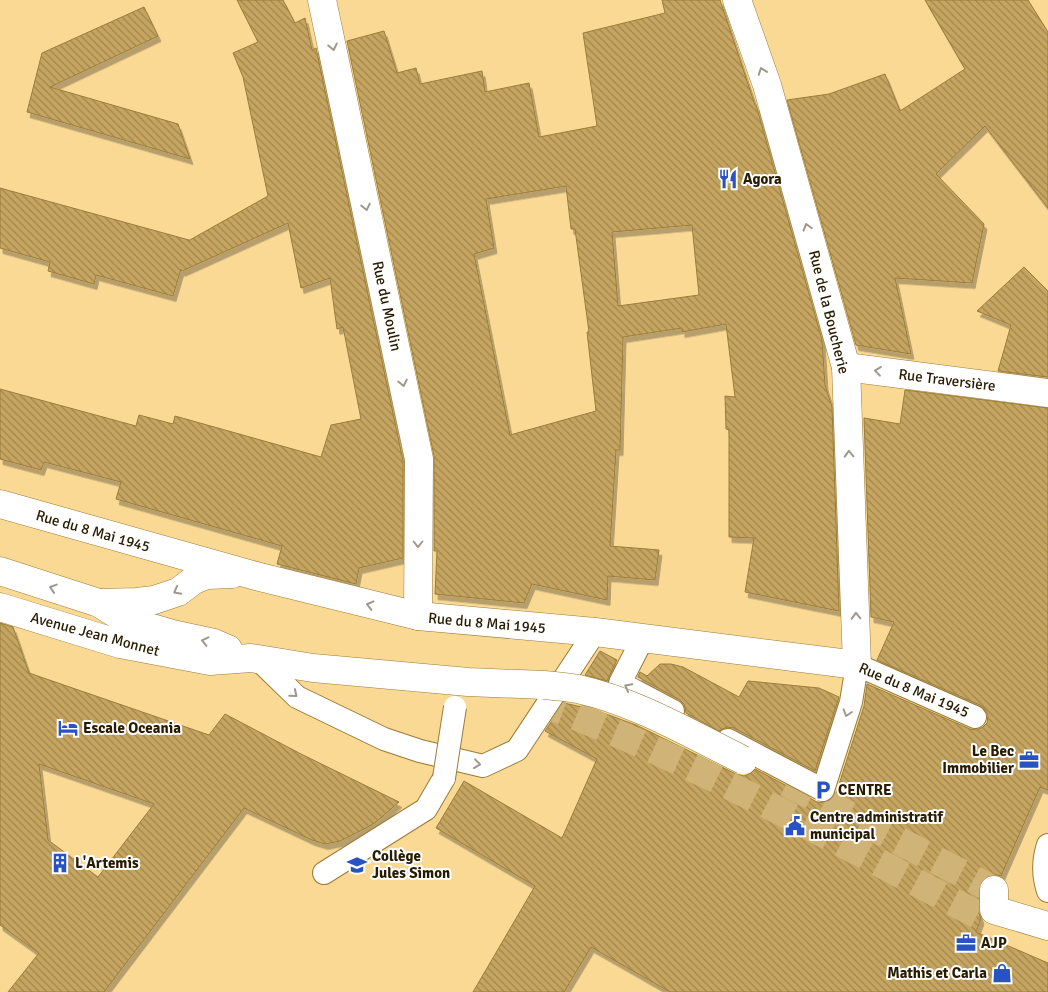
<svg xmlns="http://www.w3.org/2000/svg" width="1048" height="992" viewBox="0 0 1048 992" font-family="Signika,sans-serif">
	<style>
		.building { fill: url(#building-back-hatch); stroke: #9c7d39; fill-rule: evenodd; filter: url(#shadow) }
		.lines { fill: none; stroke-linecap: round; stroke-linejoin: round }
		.secondary-tunnel { stroke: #d0b376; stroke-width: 28; stroke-dasharray: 28 14; stroke-linecap: butt }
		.service-casing { stroke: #9a7b37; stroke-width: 24 }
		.minor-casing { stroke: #9a7b37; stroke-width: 29 }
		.secondary-casing { stroke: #9a7b37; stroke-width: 29 }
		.service { stroke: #fff; stroke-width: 22 }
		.minor { stroke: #fff; stroke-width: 28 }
		.secondary { stroke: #fff; stroke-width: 28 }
		.service-bridge-casing { stroke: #9a7b37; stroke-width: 24; stroke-linecap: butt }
		.secondary-bridge-casing { stroke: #9a7b37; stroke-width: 29; stroke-linecap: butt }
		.service-bridge { stroke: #fff; stroke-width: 22 }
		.secondary-bridge { stroke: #fff; stroke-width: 28 }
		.oneway { stroke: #9e998c }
		.labels { text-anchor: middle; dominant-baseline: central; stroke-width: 4; stroke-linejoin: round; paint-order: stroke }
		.poi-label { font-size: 15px; font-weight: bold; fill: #281c00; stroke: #fefefe; text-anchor: start }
		.street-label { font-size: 15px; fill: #281c00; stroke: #fefefe }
	</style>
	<defs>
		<pattern id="building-back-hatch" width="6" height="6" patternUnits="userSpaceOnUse" patternTransform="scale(1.25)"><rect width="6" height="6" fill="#c5a561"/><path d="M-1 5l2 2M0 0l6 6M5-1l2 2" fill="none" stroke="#a0864e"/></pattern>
		<filter id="shadow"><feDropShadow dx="3" dy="5.5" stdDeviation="0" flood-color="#0004"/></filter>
	</defs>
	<rect width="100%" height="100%" fill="#fad994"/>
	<g class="building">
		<path d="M237 0H283L295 23 305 18 312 50 316 48 403 461V558L359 568 356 584 277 564 282 546 116 499 121 482 44 462 41 470 0 459V389L136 426 139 415 173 424 175 416 321 457 331 425 361 419 343 327 337 329 330 278 301 288 288 223 182 271 181 269 173 296 96 275 94 284 48 271 50 262 0 248V188L189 240 188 241 268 196 243 77 233 53 258 42Z"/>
		<path d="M662 0H720L755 105H756L822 340 825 385 832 407 839 611 745 592 754 538 729 537V430L726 429 725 396 735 397 726 324 682 332V328L623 337 620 450H616L610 546 659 550 655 580 608 576 607 600 532 584 524 603 435 594 437 551H434V456L347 41 384 31 397 73 416 68 420 84 482 71 485 92 529 83 539 137 597 126 583 33 665 13ZM566 186 571 229H575L589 332H587L596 411 510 435 474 254 494 248 486 199ZM692 225 699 295 618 306 612 232Z"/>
		<path d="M925 0H1028L1048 32V208L985 126 936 174 984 224 972 283 895 278 911 354 856 345 787 100 829 94 885 74 900 111 965 69Z"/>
		<path d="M144 7 158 36 50 87 178 124 190 159 27 112 42 53Z"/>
		<path d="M1024 267 1048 291V377L998 371 1011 325 977 311Z"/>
		<path d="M905 390 1048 408V790L1040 787 1001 876 994 874 987 876 980 883 978 890V910L981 919 976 932 1048 963V992H670L591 947 564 992H473L535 886 436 828 464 781 562 838 597 759 545 731 564 703 595 710 636 725 736 774 744 776 751 773 755 769 817 802 824 803 831 800 836 794 864 706 867 684 970 729 977 730 983 727 987 723 988 715 985 709 980 705 877 660 894 622 871 617 864 418 900 424Z"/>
		<path d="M0 623 13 627 29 673 209 735 225 714 301 754 399 802 376 822 366 828 340 841 325 844 312 840 244 808 104 992H8L39 953 0 925ZM39 764 154 804 98 877 48 840Z"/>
		<path d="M600 651 617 660 607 681 585 675Z"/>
		<path d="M660 664H671L683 667 739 697 748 681 819 688 839 697 815 771 734 728 727 727 719 731 686 713 684 704 680 700 638 677 640 672 647 676Z"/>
	</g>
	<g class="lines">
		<g class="secondary-tunnel">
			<path d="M537 701C691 759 836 841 982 917L994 910"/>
			<path d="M787 783 994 890"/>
		</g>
		<defs>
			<g id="service">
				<path d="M643 638 620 683 673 711"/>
				<path d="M259 660 297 697 384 739 420 751 483 766 517 750 595 632"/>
				<path d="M728 740 823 790 851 702 857 665 975 717"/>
				<path d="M1048 845C1043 860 1043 876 1048 891"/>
				<path d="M324 873 426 809 444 778"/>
			</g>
			<g id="minor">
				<path d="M322 0 419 459 418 616"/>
				<path d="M846 367 1048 393"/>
				<path d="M0 504 256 576 418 616 595 632 857 665 846 367 767 85 737 0"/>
				<path d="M99 603 137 602 154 600 178 592 194 580 207 575 232 574"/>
			</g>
			<g id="secondary">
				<path d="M0 571 99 603 128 621 172 634 214 643 228 649"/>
				<path d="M0 607 120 644 210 661 251 658 313 668 468 682 544 685"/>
				<path d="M994 890V910L1048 926"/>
			</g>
		</defs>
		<use href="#service" class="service-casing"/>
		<use href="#minor" class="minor-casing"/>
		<use href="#secondary" class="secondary-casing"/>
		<use href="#service" class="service"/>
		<use href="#minor" class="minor"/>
		<use href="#secondary" class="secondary"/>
		<defs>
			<path id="service-bridge" d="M444 778 455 707"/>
			<path id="secondary-bridge" d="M544 685C555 686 567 687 578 689 637 702 690 734 743 760"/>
		</defs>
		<use href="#service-bridge" class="service-bridge-casing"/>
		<use href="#secondary-bridge" class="secondary-bridge-casing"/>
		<use href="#service-bridge" class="service-bridge"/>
		<use href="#secondary-bridge" class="secondary-bridge"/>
	</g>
	<defs><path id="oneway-chevron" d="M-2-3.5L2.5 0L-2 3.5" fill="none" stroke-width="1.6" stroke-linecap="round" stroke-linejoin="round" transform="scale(1.25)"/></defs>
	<g class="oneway">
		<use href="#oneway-chevron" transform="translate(333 47) rotate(78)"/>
		<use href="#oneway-chevron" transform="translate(762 71) rotate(-110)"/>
		<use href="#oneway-chevron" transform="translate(366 207) rotate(78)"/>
		<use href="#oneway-chevron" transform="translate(807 227) rotate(-106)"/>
		<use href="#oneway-chevron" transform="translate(878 371) rotate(-173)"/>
		<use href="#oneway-chevron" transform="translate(403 383) rotate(78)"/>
		<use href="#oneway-chevron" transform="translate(849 454) rotate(-92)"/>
		<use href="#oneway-chevron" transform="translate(418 544) rotate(90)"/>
		<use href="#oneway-chevron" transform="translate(53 588) rotate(-162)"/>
		<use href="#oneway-chevron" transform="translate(177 591) rotate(152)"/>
		<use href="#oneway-chevron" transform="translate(370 605) rotate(-166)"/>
		<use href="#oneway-chevron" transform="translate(856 616) rotate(-92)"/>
		<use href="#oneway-chevron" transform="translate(205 641) rotate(-167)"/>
		<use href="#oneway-chevron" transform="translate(628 687) rotate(-152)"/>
		<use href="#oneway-chevron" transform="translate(294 694) rotate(40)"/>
		<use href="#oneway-chevron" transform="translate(847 713) rotate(108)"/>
		<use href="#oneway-chevron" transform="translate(477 764) rotate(7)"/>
	</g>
	<defs>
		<symbol id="restaurant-bare" viewBox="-9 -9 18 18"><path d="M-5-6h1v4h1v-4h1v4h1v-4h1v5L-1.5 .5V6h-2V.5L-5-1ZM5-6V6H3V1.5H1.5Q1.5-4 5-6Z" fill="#2953c2" stroke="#fefefe" stroke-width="2.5" paint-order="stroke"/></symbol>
		<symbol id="hotel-bare" viewBox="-9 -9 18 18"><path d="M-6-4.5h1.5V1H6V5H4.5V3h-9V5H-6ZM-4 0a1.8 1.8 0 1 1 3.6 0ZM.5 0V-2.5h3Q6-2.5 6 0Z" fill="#2953c2" stroke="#fefefe" stroke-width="2.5" paint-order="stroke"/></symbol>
		<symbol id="office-bare" viewBox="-9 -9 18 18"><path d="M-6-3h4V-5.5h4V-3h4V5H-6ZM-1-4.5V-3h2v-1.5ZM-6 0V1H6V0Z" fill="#2953c2" stroke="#fefefe" stroke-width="2.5" paint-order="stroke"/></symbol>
		<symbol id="parking-bare" viewBox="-9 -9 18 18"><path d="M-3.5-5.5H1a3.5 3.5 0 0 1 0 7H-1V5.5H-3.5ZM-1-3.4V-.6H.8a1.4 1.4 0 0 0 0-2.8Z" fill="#2953c2" stroke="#fefefe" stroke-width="2.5" paint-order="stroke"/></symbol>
		<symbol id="civic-bare" viewBox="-9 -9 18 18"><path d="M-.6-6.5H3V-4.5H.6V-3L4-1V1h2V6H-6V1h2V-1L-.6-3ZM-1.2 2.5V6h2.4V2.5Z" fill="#2953c2" stroke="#fefefe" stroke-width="2.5" paint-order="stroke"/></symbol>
		<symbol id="building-bare" viewBox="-9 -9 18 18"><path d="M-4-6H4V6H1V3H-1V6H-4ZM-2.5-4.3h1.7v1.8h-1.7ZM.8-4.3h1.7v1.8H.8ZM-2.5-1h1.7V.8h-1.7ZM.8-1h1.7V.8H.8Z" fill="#2953c2" stroke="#fefefe" stroke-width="2.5" paint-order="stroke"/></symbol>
		<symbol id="school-bare" viewBox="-9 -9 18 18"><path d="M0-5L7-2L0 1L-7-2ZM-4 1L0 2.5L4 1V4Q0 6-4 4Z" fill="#2953c2" stroke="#fefefe" stroke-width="2.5" paint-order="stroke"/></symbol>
		<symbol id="shop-bare" viewBox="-9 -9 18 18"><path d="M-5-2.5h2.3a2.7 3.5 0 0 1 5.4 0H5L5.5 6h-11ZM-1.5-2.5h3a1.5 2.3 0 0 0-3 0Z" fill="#2953c2" stroke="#fefefe" stroke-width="2.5" paint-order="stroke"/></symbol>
	</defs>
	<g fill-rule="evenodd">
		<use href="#restaurant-bare" x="714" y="165" width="28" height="28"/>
		<use href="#hotel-bare" x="54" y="714" width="28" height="28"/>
		<use href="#office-bare" x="1015" y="746" width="28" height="28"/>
		<use href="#parking-bare" x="809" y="776" width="28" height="28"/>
		<use href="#civic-bare" x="781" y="812" width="28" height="28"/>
		<use href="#building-bare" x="46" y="849" width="28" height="28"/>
		<use href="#school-bare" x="343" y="851" width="28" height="28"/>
		<use href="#office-bare" x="952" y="929" width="28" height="28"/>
		<use href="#shop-bare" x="988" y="959" width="28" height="28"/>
	</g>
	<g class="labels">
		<g class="poi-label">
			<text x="743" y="179">Agora</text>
			<text x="83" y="728">Escale Oceania</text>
			<text x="1014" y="751" text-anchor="end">Le Bec<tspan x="1014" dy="17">Immobilier</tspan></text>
			<text x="838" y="790">CENTRE</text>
			<text x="810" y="817">Centre administratif<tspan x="810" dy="17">municipal</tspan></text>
			<text x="372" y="856">Collège<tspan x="372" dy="17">Jules Simon</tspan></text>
			<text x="75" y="863">L'Artemis</text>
			<text x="981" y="943">AJP</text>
			<text x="987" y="973" text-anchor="end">Mathis et Carla</text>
		</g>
		<g class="street-label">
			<text transform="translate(387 306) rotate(78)">Rue du Moulin</text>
			<text transform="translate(829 312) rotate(76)">Rue de la Boucherie</text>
			<text transform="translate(947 380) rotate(7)">Rue Traversière</text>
			<text transform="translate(93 531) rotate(16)">Rue du 8 Mai 1945</text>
			<text transform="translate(487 623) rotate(5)">Rue du 8 Mai 1945</text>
			<text transform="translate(95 634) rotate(15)">Avenue Jean Monnet</text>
			<text transform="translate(914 690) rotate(23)">Rue du 8 Mai 1945</text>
		</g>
	</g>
</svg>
